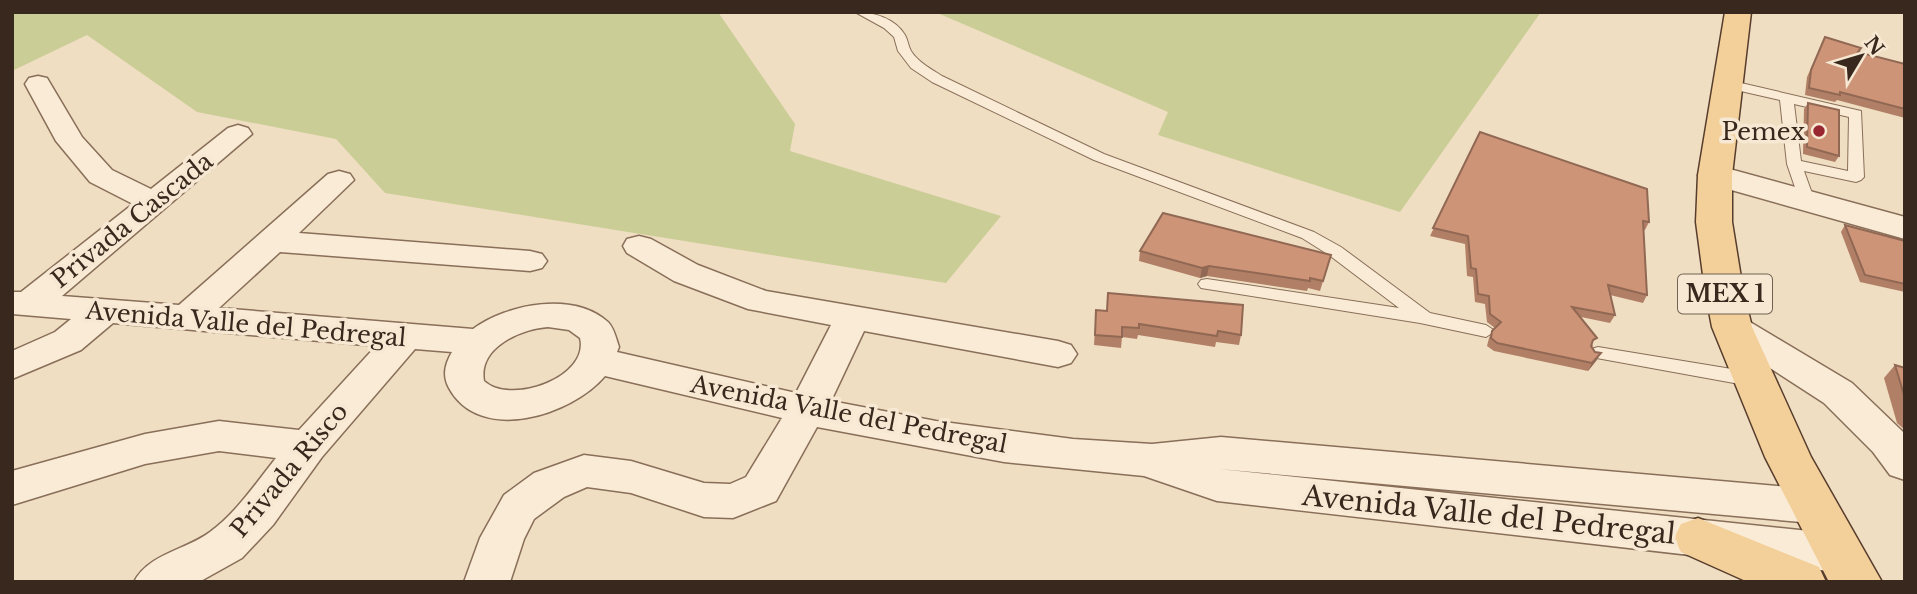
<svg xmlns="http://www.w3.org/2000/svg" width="1917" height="594" viewBox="0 0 1917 594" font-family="'Libre Baskerville',serif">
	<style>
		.green { fill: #cbcd96 }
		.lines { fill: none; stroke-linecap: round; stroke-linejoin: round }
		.service-casing { stroke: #896e59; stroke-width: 2 }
		.minor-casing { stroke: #896e59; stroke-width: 3 }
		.tertiary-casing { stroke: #896e59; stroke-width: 3 }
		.primary-casing { stroke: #573d2d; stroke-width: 3 }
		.service { fill: #f9ebd5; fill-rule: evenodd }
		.minor { fill: #f9ebd5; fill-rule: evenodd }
		.tertiary { fill: #f9ebd5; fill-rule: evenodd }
		.primary { fill: #f3cf99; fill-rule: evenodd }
		.wall { fill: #b17f66 }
		.shaded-wall { fill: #906853 }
		.building { fill: #ce9477; stroke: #906853; stroke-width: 2 }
		.poi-dot { fill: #992732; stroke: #f6e8d2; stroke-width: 2.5 }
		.labels { text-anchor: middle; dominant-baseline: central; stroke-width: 7; stroke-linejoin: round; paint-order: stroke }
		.shield { fill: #f6e8d2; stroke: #716253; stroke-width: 2 }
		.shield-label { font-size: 23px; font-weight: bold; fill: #38281d }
		.poi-label { font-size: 24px; fill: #38281d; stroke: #f6e8d2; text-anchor: end }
		.street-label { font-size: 24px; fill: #38281d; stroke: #f6e8d2 }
		.near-street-label { font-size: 28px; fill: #38281d; stroke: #f6e8d2 }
	</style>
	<rect width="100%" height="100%" fill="#efdec2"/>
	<g class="green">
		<path d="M12 12H718L795 124 790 151 1001 216 946 283 385 193 336 139 197 112 87 35 12 71Z"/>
		<path d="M935 12H1541L1400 212 1158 135 1168 112Z"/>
	</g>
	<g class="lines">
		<defs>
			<g id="service">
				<path d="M855 12C873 12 895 18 905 35 908 40 908 46 911 51 918 62 931 69 942 76L1104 154 1314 232 1341 247 1430 313 1486 325 1495 331 1486 337 1420 323 1201 288 1198 284 1201 280 1207 279 1399 308 1329 255 1302 238 1094 160 932 82 911 68 898 51 894 37 884 28Z"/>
				<path d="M1728 80 1861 111 1864 177 1861 180 1856 182 1804 171 1814 199 1806 204 1800 202 1787 164 1780 100 1723 87 1721 84ZM1794 104 1849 117 1848 171 1801 161Z"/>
				<path d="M1598 347 1756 373 1763 375 1766 380 1763 385 1756 387 1591 357 1589 353 1591 349Z"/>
			</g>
			<g id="minor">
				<path d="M38 76 47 78 82 137 112 170 151 189 228 128 238 125 248 128 252 134 62 296 179 305 328 174 339 171 350 174 354 180 299 233 530 251 542 254 547 261 542 268 530 271 280 252 219 308 473 329C507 304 573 291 608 322 614 328 616 338 619 347L617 352 796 393 831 325 748 309 674 281 627 253 623 246 627 239 639 236 651 239 698 265 766 291 1058 341 1071 345 1077 354 1071 363 1058 367 864 331 831 401 936 421 1073 439 1152 444 1221 437 1812 489 1827 494 1834 506 1827 518 1812 523 1219 469 1838 534 1854 540 1861 553 1854 566 1838 572 1217 501 1144 476 1004 462 817 427 776 501 733 518 704 517 631 493 587 487 564 497 534 519 524 539 510 582H464L480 538 504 495 534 473 584 455 631 461 704 483 730 484 746 477 782 418 605 376C572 415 480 445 449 388 442 375 445 364 452 352L415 349 322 457 273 525 242 558 199 582H134C148 554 186 550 210 532 237 512 256 483 276 458L219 451 145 464 12 505V471L145 434 219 421 299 430 376 346 113 323 81 350 12 379V351L55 332 71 319 12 314V292H21L133 204 90 182 56 141 25 84 29 78ZM548 327 569 330 580 338C590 377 511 406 484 381 478 347 521 329 548 327Z"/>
				<path d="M1732 315 1745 319 1852 383 1901 430 1905 434V480L1890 475 1873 452 1824 403 1719 335 1714 327 1719 319Z"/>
			</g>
			<path id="tertiary" d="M1715 165 1905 217V239L1703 182 1698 175 1703 168Z"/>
			<g id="primary">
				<path d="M1725 12H1751L1732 175V222L1743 290 1752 327 1811 457 1882 582H1829L1765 457 1712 327 1705 290 1696 222 1698 175Z"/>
				<path d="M1698 518 1819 567 1826 582H1748L1681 552 1674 538 1681 524Z"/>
			</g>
		</defs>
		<use href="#service" class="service-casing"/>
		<use href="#minor" class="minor-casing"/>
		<use href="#tertiary" class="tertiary-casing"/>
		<use href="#primary" class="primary-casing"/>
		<use href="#service" class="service"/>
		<use href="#minor" class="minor"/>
		<use href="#tertiary" class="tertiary"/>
		<use href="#primary" class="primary"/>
	</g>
	<g class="wall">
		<path d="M1825 37 1858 52 1905 64V118L1837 100 1835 102 1805 95 1807 77Z"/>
		<path d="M1808 103 1839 156 1835 162 1803 154 1804 109Z"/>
		<path d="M1480 132 1649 222 1645 230H1643L1647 295 1643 303 1610 295 1615 315 1610 323 1581 317 1593 346 1591 347 1595 352 1601 353 1596 361 1588 371 1494 351 1487 346 1489 338 1492 331 1495 328 1487 322 1485 304 1475 302 1473 277 1467 276 1465 244 1430 236Z"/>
		<path d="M1845 225 1905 241V292L1860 282 1841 232Z"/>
		<path d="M1140 251 1331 255 1320 291 1308 288 1307 291 1207 276 1200 278 1139 261Z"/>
		<path d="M1108 293 1241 335 1239 345 1216 342 1215 347 1138 335 1137 339 1122 337 1121 348 1094 345 1096 310 1107 311Z"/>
		<path d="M1895 365 1905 368V430L1897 423 1884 378Z"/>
	</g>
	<g class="shaded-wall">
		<path d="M1209 266 1207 276 1200 278 1202 268Z"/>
		<path d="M1601 353 1596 361 1588 371 1592 363Z"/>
	</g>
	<g class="building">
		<path d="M1825 37 1861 48 1858 52 1905 64V109L1840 92V95L1809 88 1811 70Z"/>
		<path d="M1808 103 1839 110V156L1807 147Z"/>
		<path d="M1480 132 1647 189 1649 222 1643 221 1647 295 1608 285 1615 315 1572 307 1597 338 1593 340 1591 346 1595 352 1601 353 1592 363 1497 343 1491 338 1492 331 1501 322 1490 314 1489 296 1478 294 1476 269 1471 268 1468 236 1433 228Z"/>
		<path d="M1163 213 1331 255 1323 281 1310 278V281L1209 266 1202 268 1140 251Z"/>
		<path d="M1845 225 1905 241V284L1865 275Z"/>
		<path d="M1108 293 1243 305 1241 335 1218 331 1217 336 1139 324V328L1122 327V337L1095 335 1096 310 1107 311Z"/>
		<path d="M1895 365 1905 368V398Z"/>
	</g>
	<circle class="poi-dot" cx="1819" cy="131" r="7"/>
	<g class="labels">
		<rect class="shield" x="1678" y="274.5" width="94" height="39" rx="5"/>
		<g class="shield-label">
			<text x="1725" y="294">MEX 1</text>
		</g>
		<g class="poi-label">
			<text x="1805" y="131">Pemex</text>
		</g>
		<g class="street-label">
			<text transform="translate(132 220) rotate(-39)">Privada Cascada</text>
			<text transform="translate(246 324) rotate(5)">Avenida Valle del Pedregal</text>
			<text transform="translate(849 414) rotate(11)">Avenida Valle del Pedregal</text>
			<text transform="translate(289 470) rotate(-50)">Privada Risco</text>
		</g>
		<g class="near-street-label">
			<text transform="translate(1489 515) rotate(6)">Avenida Valle del Pedregal</text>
		</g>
	</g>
	<rect width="1917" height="594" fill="none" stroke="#38281d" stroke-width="28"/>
	<g transform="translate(1861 56) rotate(52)" stroke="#f6e8d2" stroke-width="5" paint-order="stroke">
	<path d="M0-5L12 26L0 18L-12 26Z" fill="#38281d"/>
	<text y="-10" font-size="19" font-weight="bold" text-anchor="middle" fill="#38281d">N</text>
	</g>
</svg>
